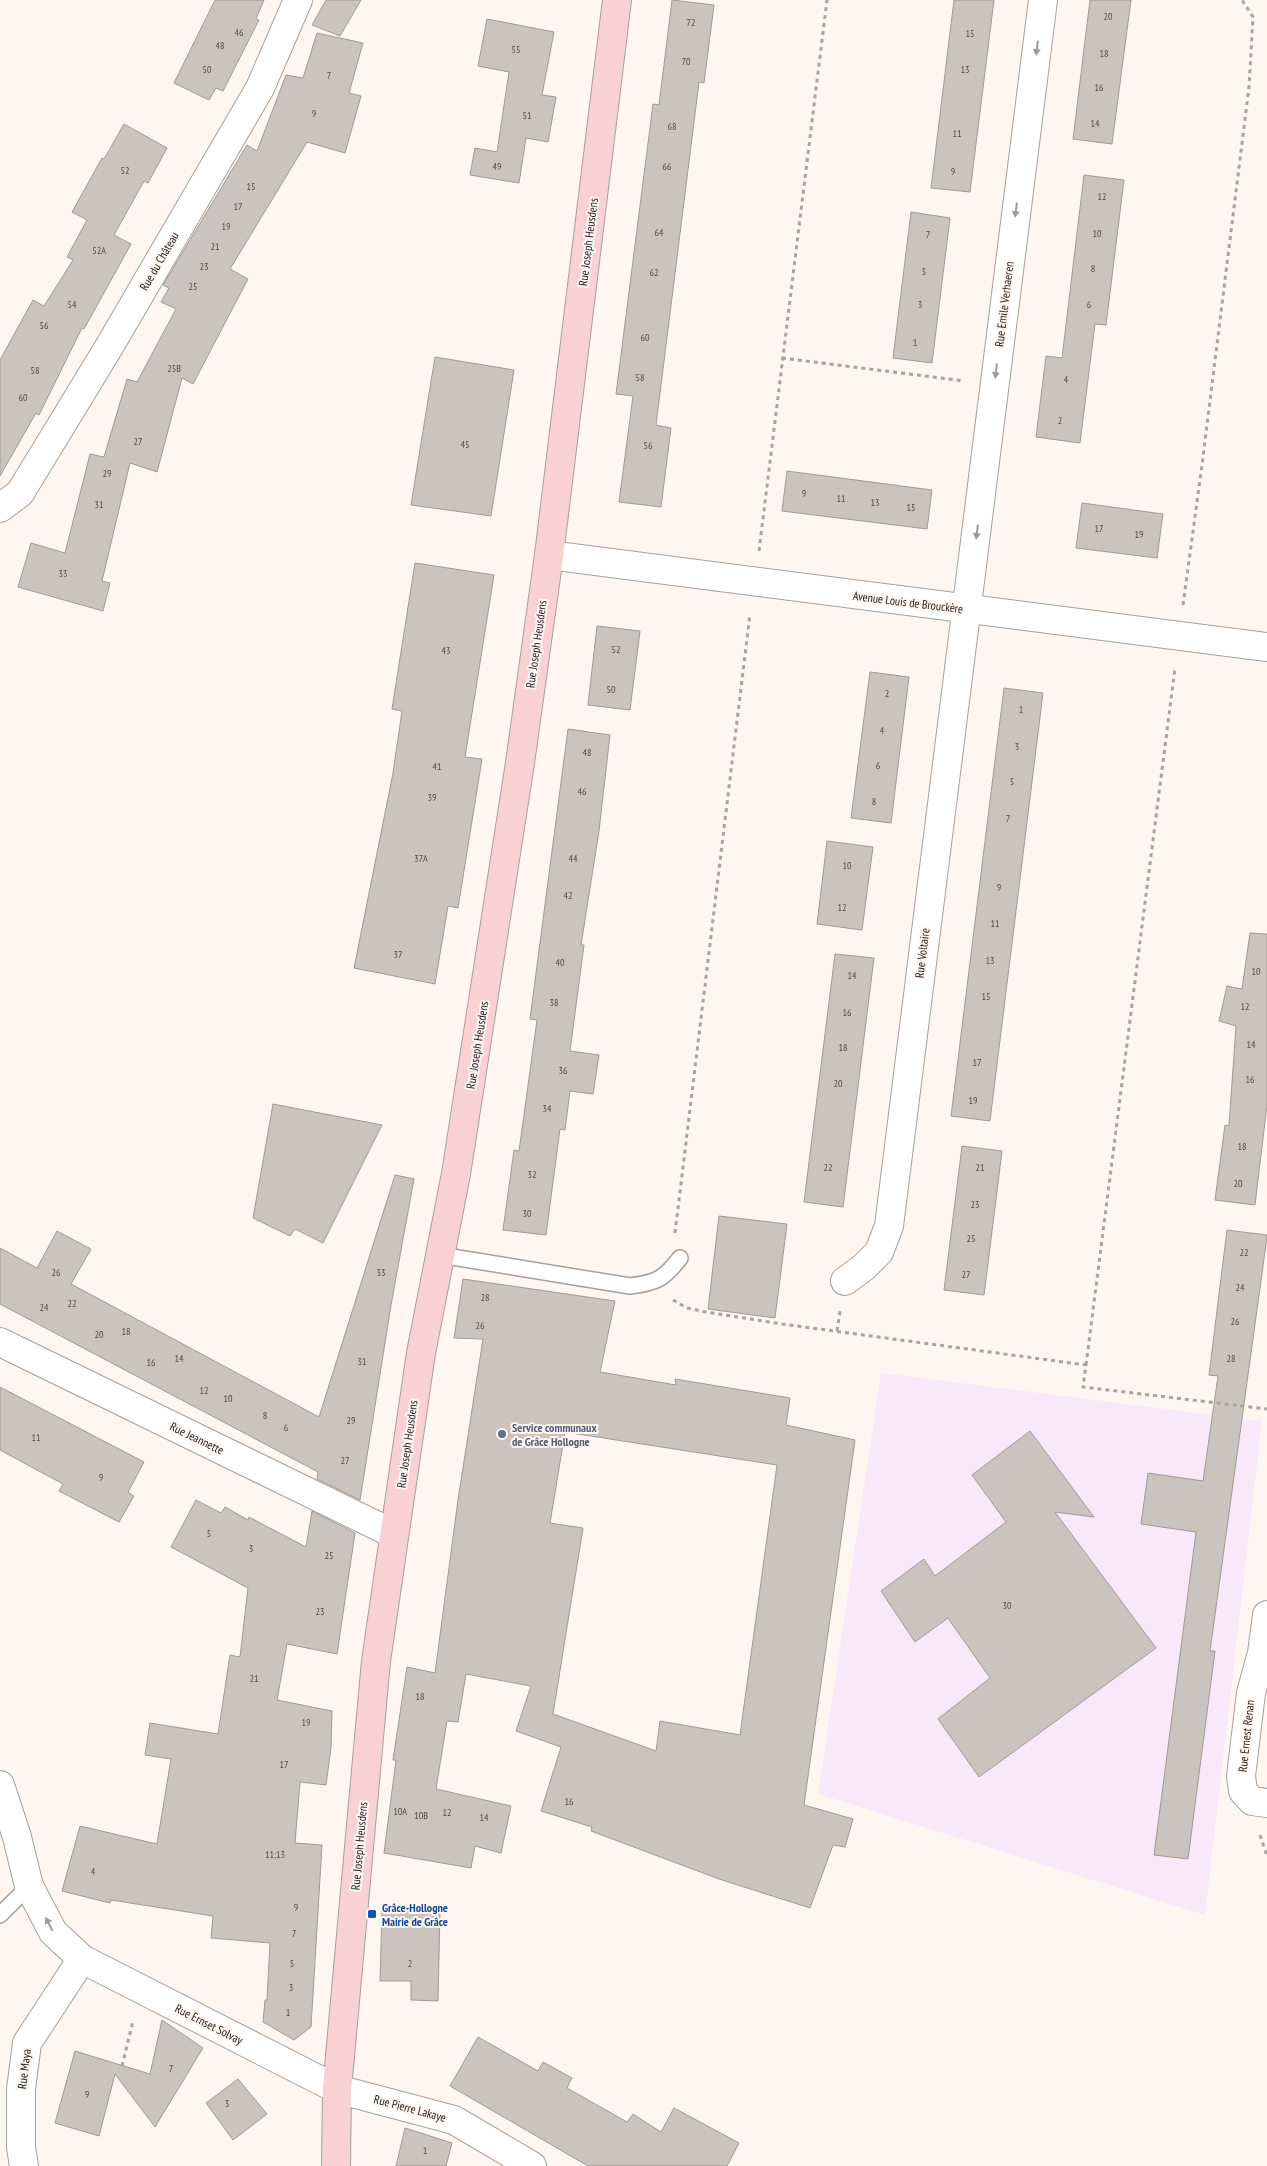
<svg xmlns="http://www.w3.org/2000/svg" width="1267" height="2166" viewBox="0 0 1267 2166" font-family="'PT Sans Narrow',sans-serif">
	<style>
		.education { fill: #f9e8f9 }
		.building { fill: #cbc3bf; stroke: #a19995; fill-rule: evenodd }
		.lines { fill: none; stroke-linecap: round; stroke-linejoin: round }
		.lane-casing { stroke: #a79f9b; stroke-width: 18 }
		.street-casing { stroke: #a79f9b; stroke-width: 30 }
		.secondary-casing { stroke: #a79f9b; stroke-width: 30 }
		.path { stroke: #a9a3a0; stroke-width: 3; stroke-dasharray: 4 4; stroke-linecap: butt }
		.lane { stroke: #fff; stroke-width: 15 }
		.street { stroke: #fff; stroke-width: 28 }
		.secondary { stroke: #f9d1d3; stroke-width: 28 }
		.oneway { fill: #9c9b9b }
		.service-dot { fill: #5c6f8a; stroke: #fff6f2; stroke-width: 2 }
		.transit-dot { fill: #1a4fb4; stroke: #fff6f2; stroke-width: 2 }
		.labels { text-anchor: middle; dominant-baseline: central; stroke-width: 4; stroke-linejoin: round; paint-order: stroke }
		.number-label { font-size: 10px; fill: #4e4a48 }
		.street-label { font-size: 12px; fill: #242120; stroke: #fff6f2 }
		.service-label { font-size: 12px; font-weight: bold; fill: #4e5e75; stroke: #fff6f2; text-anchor: start }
		.transit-label { font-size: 12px; font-weight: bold; fill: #164399; stroke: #fff6f2; text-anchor: start }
	</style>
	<rect width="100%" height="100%" fill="#fff6f2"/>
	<path class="education" d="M881 1373 1262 1421 1205 1915 818 1794Z"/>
	<g class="building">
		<path d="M215 0H264L256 19 259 20 223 91 216 88 209 100 174 83Z"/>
		<path d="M326 0H361L340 36 312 25Z"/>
		<path d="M672 0 714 5 704 83 699 82 656 425 671 428 661 507 619 502 633 396 616 394 653 104 659 105Z"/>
		<path d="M954 0H994L970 192 931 188Z"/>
		<path d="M1090 0H1131L1112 144 1073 139Z"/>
		<path d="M487 19 554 32 542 95 556 97 548 142 526 138 519 183 470 175 475 148 497 152 509 72 478 66Z"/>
		<path d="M317 33 363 43 349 93 361 96 345 153 307 142 230 269 248 279 193 384 182 378 157 472 130 463 102 581 110 583 103 611 18 587 31 543 65 553 90 454 104 457 127 379 137 382 176 309 161 302 169 288 163 285 247 145 257 151 286 75 303 78Z"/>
		<path d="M124 124 167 148 148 183 144 181 114 235 131 244 84 329 82 328 39 415 36 413 0 476V360L33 300 44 306 73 260 67 257 87 220 72 212 102 158 104 159Z"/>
		<path d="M1084 175 1124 180 1106 325 1095 324 1080 443 1036 437 1046 356 1062 358Z"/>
		<path d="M911 212 950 218 932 363 893 358Z"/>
		<path d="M435 357 514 370 491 516 411 505Z"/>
		<path d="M787 471 932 490 927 529 782 511Z"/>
		<path d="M1082 503 1163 514 1157 558 1076 548Z"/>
		<path d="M415 563 494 575 465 757 482 759 458 908 448 906 435 984 354 968 393 773 402 711 392 709Z"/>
		<path d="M597 626 640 631 630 710 588 705Z"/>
		<path d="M870 672 909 677 891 823 851 818Z"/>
		<path d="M1004 688 1043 693 990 1121 951 1116Z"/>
		<path d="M568 729 610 735 599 831 581 945H584L570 1051 599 1055 593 1094 570 1091 565 1130 560 1129 546 1235 503 1230 514 1150 519 1151 537 1020 530 1019Z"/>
		<path d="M827 841 873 847 862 930 817 924Z"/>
		<path d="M1250 933 1267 934V1105L1255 1205 1215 1200 1225 1125 1229 1126 1236 1026 1219 1021 1227 986 1242 989Z"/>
		<path d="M835 954 874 958 843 1207 804 1202Z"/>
		<path d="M273 1104 382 1125 323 1243 295 1229 290 1236 253 1218Z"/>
		<path d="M962 1146 1002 1151 984 1295 944 1290Z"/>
		<path d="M395 1175 414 1179 391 1305 360 1500 317 1479 318 1472 0 1304V1248L37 1268 57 1231 91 1249 71 1284 319 1417Z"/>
		<path d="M719 1216 787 1224 775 1318 708 1309Z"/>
		<path d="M1227 1230 1267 1235V1237L1210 1651H1215L1188 1859 1154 1855 1196 1532 1141 1524 1148 1473 1203 1481 1218 1376 1209 1375Z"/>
		<path d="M463 1279 615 1301 600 1372 676 1385 675 1379 790 1398 786 1425 855 1440 804 1805 853 1819 845 1847 833 1845 810 1908 719 1879 591 1831 592 1827 541 1811 561 1747 516 1731 531 1686 466 1674 458 1722 447 1721 436 1789 511 1806 501 1853 475 1846 471 1868 384 1853 396 1760H393L407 1667 435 1673 458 1500 483 1339 454 1338ZM565 1432 777 1465 740 1735 660 1721 656 1751 553 1714 583 1528 550 1523Z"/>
		<path d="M0 1387 144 1462 128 1492 134 1496 119 1522 59 1491 63 1484 0 1450Z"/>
		<path d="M1030 1431 1094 1517 1055 1512 1156 1648 979 1777 938 1719 990 1678 948 1618 915 1642 881 1591 924 1559 935 1576 1006 1522 972 1475Z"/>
		<path d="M196 1500 221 1513 225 1507 248 1520 249 1517 306 1547 312 1511 355 1533 337 1654 287 1644 277 1700 332 1711 331 1748 326 1785 300 1782 295 1843 322 1845 311 2027 294 2040 263 2022 265 2000H267L270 1943 211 1938 213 1916 111 1900 110 1903 62 1891 80 1826 157 1844 171 1759 145 1755 150 1723 218 1734 230 1655 240 1657 248 1588 171 1547Z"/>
		<path d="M382 1910 440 1911 438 2001 411 2000V1981H380Z"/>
		<path d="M162 2020 203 2048 155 2127 115 2074 99 2136 55 2123 75 2051 150 2074Z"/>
		<path d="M478 2037 538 2071 543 2062 572 2078 567 2088 627 2122 633 2114 661 2132 674 2108 739 2143 727 2166H588L450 2086Z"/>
		<path d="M238 2079 267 2114 233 2140 206 2103Z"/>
		<path d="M405 2128 452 2143 446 2166H396Z"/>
	</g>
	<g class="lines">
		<defs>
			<g id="lane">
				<path d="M440 1255 630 1286C656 1283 664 1279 680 1258"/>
				<path d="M0 1915 29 1886"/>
			</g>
			<g id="street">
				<path d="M0 508 20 493 109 347 260 88 298 0"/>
				<path d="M549 555 1267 647"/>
				<path d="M845 1281 864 1267 879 1252 889 1226 1043 0"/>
				<path d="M0 1342 394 1534"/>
				<path d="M1267 1615 1262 1653 1251 1693 1241 1776 1243 1791 1252 1801 1267 1803"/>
				<path d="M0 1785 17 1837 29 1886 53 1932 82 1959 337 2089 454 2120 532 2166"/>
				<path d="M24 2166 21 2147V2089L27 2043 82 1959"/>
			</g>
			<path id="secondary" d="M336 2166 337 2089 376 1661 421 1353 456 1174 520 763 549 555 617 0"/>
		</defs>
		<use href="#lane" class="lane-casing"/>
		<use href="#street" class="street-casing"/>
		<use href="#secondary" class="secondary-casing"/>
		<g class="path">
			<path d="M782 358 964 381"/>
			<path d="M759 551 827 0"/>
			<path d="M1183 605 1202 465 1249 87 1253 17 1242 0"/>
			<path d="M675 1233 750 614"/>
			<path d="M673 1300 687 1308 706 1312 782 1324 1086 1365 1083 1387 1267 1409"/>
			<path d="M837 1331 840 1311"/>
			<path d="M1086 1365 1175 668"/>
			<path d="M1260 1835 1267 1856"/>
			<path d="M122 2066 133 2021"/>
		</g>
		<use href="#lane" class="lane"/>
		<use href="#street" class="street"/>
		<use href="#secondary" class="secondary"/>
	</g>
	<defs><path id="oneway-solid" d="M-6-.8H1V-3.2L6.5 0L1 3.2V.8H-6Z" transform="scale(1.25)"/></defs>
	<g class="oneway">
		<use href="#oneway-solid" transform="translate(1037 48) rotate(97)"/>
		<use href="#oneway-solid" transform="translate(1016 210) rotate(97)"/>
		<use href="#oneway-solid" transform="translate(996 371) rotate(97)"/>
		<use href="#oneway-solid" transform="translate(977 532) rotate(97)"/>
		<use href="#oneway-solid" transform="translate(49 1924) rotate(-117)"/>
	</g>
	<circle class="service-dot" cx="502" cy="1434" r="5"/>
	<rect class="transit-dot" x="367" y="1909" width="10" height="10" rx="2.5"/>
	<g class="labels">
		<g class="number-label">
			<text x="1108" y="16">20</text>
			<text x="691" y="22">72</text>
			<text x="239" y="32">46</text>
			<text x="970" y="33">15</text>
			<text x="220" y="45">48</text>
			<text x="516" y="49">55</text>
			<text x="1104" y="53">18</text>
			<text x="686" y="61">70</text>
			<text x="207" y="69">50</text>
			<text x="965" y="69">13</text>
			<text x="329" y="75">7</text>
			<text x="1099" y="87">16</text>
			<text x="314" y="113">9</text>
			<text x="527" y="115">51</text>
			<text x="1095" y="123">14</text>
			<text x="672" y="126">68</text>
			<text x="957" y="133">11</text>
			<text x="497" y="166">49</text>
			<text x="667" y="166">66</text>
			<text x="125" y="170">52</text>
			<text x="953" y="171">9</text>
			<text x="251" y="186">15</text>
			<text x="1102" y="196">12</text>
			<text x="238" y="206">17</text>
			<text x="226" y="226">19</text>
			<text x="659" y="232">64</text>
			<text x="1097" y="233">10</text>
			<text x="928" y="234">7</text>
			<text x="215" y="246">21</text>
			<text x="99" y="250">52A</text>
			<text x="204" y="266">23</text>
			<text x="1093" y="268">8</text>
			<text x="924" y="271">5</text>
			<text x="654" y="272">62</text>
			<text x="193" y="286">25</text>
			<text x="72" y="304">54</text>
			<text x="920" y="304">3</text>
			<text x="1089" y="304">6</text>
			<text x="44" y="325">56</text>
			<text x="645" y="337">60</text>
			<text x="915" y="342">1</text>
			<text x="174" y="368">25B</text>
			<text x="35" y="370">58</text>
			<text x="640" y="377">58</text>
			<text x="1066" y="379">4</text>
			<text x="23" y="397">60</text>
			<text x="1060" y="420">2</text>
			<text x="138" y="441">27</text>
			<text x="465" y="444">45</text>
			<text x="648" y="445">56</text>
			<text x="107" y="473">29</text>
			<text x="804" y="493">9</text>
			<text x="841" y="498">11</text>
			<text x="875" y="502">13</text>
			<text x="99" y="504">31</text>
			<text x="911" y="507">15</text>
			<text x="1099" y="528">17</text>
			<text x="1139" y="534">19</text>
			<text x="63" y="573">33</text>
			<text x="616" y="649">52</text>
			<text x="446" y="650">43</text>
			<text x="611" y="689">50</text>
			<text x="887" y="693">2</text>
			<text x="1021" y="709">1</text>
			<text x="882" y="730">4</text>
			<text x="1017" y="746">3</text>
			<text x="587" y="752">48</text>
			<text x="878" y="765">6</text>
			<text x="437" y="766">41</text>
			<text x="1012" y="781">5</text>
			<text x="582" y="791">46</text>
			<text x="432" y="797">39</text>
			<text x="874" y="801">8</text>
			<text x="1008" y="818">7</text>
			<text x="421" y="858">37A</text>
			<text x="573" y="858">44</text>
			<text x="847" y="865">10</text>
			<text x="999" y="887">9</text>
			<text x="568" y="895">42</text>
			<text x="842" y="907">12</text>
			<text x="995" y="923">11</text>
			<text x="398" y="954">37</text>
			<text x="990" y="960">13</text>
			<text x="560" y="962">40</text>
			<text x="1256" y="971">10</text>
			<text x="852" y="975">14</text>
			<text x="986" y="996">15</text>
			<text x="554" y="1002">38</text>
			<text x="1245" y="1006">12</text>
			<text x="847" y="1012">16</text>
			<text x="1251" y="1044">14</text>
			<text x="843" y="1047">18</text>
			<text x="977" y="1062">17</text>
			<text x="563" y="1070">36</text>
			<text x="1250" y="1079">16</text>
			<text x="838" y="1083">20</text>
			<text x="973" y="1100">19</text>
			<text x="547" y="1108">34</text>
			<text x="1242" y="1146">18</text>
			<text x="828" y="1167">22</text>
			<text x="980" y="1167">21</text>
			<text x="532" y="1174">32</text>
			<text x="1238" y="1183">20</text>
			<text x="975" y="1204">23</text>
			<text x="527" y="1213">30</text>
			<text x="971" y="1238">25</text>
			<text x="1244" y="1252">22</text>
			<text x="56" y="1272">26</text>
			<text x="381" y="1272">33</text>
			<text x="966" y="1274">27</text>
			<text x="1240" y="1287">24</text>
			<text x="485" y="1297">28</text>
			<text x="72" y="1303">22</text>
			<text x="44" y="1307">24</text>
			<text x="1235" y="1321">26</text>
			<text x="480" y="1325">26</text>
			<text x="126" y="1331">18</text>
			<text x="99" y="1334">20</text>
			<text x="179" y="1358">14</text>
			<text x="1231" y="1358">28</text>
			<text x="362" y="1361">31</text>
			<text x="151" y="1362">16</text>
			<text x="204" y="1390">12</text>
			<text x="228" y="1398">10</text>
			<text x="265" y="1415">8</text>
			<text x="351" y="1420">29</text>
			<text x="286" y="1427">6</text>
			<text x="36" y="1437">11</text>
			<text x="345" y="1460">27</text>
			<text x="101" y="1477">9</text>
			<text x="209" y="1533">5</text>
			<text x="251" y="1548">3</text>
			<text x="329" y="1555">25</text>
			<text x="1007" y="1605">30</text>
			<text x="320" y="1611">23</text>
			<text x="254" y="1678">21</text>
			<text x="420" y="1696">18</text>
			<text x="306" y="1722">19</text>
			<text x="284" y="1764">17</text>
			<text x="569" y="1801">16</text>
			<text x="400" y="1811">10A</text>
			<text x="447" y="1812">12</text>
			<text x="421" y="1815">10B</text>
			<text x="484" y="1817">14</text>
			<text x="275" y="1854">11;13</text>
			<text x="93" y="1871">4</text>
			<text x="296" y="1907">9</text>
			<text x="294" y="1933">7</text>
			<text x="292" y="1963">5</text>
			<text x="410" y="1963">2</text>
			<text x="291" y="1987">3</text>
			<text x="288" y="2012">1</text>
			<text x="171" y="2068">7</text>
			<text x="87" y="2094">9</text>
			<text x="227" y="2103">3</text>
			<text x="425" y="2150">1</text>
		</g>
		<g class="street-label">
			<text transform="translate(588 242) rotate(-83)">Rue Joseph Heusdens</text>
			<text transform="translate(159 261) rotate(-60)">Rue du Château</text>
			<text transform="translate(1004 304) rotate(-83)">Rue Emile Verhaeren</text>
			<text transform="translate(908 602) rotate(7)">Avenue Louis de Brouckère</text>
			<text transform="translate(536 644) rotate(-82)">Rue Joseph Heusdens</text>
			<text transform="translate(922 953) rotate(-83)">Rue Voltaire</text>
			<text transform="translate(477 1045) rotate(-81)">Rue Joseph Heusdens</text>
			<text transform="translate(197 1438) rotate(26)">Rue Jeannette</text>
			<text transform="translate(407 1444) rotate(-82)">Rue Joseph Heusdens</text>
			<text transform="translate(1246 1736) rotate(-84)">Rue Ernest Renan</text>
			<text transform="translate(359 1846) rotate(-85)">Rue Joseph Heusdens</text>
			<text transform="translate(209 2024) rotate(27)">Rue Ernset Solvay</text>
			<text transform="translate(24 2069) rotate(-83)">Rue Maya</text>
			<text transform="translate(410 2108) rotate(15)">Rue Pierre Lakaye</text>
		</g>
		<g class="service-label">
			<text x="512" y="1427">Service communaux<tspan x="512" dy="14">de Grâce Hollogne</tspan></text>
		</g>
		<g class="transit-label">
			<text x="382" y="1907">Grâce-Hollogne<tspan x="382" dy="14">Mairie de Grâce</tspan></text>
		</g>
	</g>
</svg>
